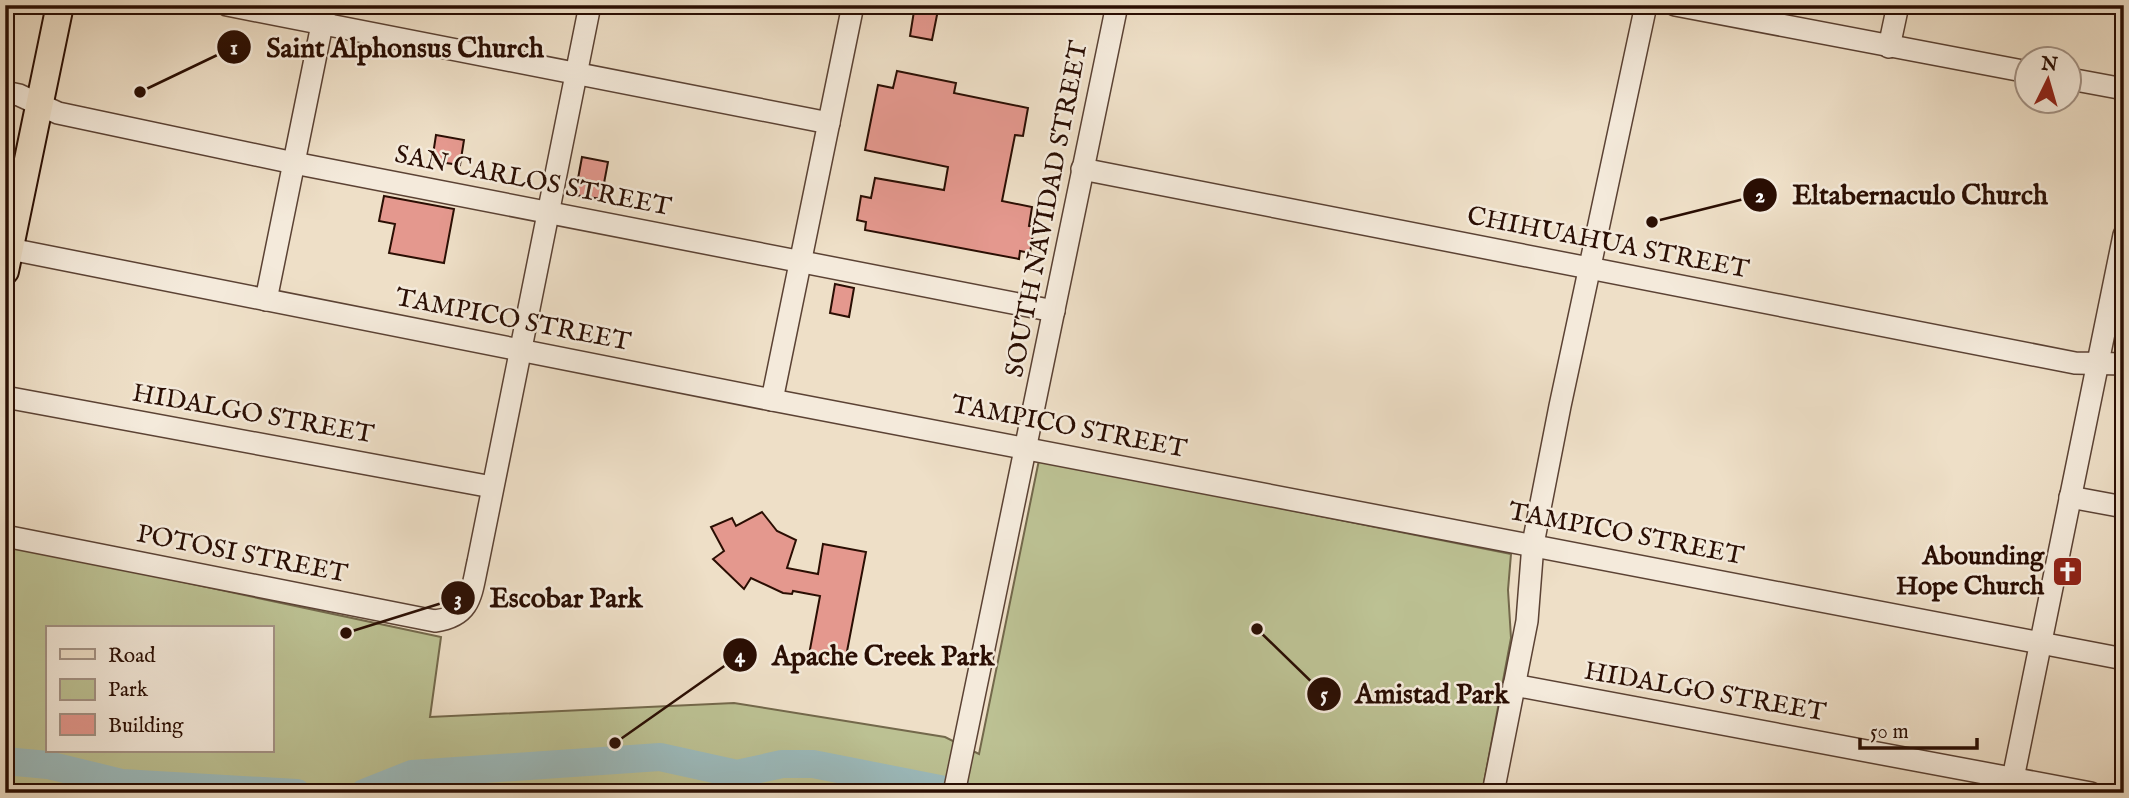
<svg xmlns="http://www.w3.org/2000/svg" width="2129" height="798" viewBox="0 0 2129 798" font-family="'IM FELL English',serif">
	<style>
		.green { fill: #bcc193; stroke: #73684b; stroke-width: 2; fill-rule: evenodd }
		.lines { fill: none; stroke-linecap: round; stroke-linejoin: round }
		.river { stroke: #9cbbbd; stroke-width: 28 }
		.building { fill: #e4988e; stroke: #2a0e03; stroke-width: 2 }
		.minor-casing { stroke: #5b4234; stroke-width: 24 }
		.major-casing { stroke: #2a0e03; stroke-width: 30 }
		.minor { stroke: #f4eadb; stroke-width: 21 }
		.major { stroke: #eedfc7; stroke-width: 26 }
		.labels { text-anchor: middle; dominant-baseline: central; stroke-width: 5; stroke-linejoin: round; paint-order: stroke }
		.street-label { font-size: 26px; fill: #2a0e03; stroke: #f4eadb }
		.poi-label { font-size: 26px; font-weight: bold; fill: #2a0e03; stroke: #f4eadb; text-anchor: end }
		.leader { fill: none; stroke: #2a0e03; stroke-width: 2.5 }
		.callout-dot { fill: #2a0e03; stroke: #f4eadb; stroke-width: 2.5 }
		.mark-label { font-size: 21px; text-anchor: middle; font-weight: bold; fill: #fff }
		.callout-label { font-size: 28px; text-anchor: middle; font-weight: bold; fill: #2a0e03; stroke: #f4eadb; stroke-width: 5; stroke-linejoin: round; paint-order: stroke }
	</style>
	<rect width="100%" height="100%" fill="#eedfc7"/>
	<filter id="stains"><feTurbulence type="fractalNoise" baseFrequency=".00286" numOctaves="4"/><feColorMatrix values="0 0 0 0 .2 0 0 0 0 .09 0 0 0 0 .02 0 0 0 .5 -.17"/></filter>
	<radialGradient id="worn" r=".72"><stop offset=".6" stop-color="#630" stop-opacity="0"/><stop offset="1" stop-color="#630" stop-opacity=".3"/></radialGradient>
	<path class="green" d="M1039 460 1511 554 1508 590 1511 638 1482 793H5V544L441 637 430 717 734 703 945 737 979 754ZM47 628H271V751H47Z"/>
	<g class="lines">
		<g class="river">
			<path d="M5 761 48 765 122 783 297 793"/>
			<path d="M364 793 412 774 660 757 737 774 782 764H813L960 793"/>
		</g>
	</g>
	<g class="building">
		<path d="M915 5H939L932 40 910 36Z"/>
		<path d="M897 71 956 83 954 93 1028 108 1023 136 1015 135 1002 201 1032 207 1029 226 1034 227 1030 253 1020 251 1019 259 865 230 866 222 857 220 861 196 871 198 875 178 944 190 948 167 865 150 878 85 893 88Z"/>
		<path d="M436 135 464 140 460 165 432 161Z"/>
		<path d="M582 157 608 162 601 199 575 195Z"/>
		<path d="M384 196 454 209 444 263 389 253 395 224 379 221Z"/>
		<path d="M835 284 854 288 849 317 830 313Z"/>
		<path d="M762 512 777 531 796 540 787 568 818 574 823 544 866 552 844 667 808 660 820 596 793 591 792 594 783 593 751 578 744 589 713 559 724 551 711 527 732 518 736 526Z"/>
	</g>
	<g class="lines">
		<defs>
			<g id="minor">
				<path d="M227 5 829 123"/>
				<path d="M1675 5 2028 72"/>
				<path d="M1889 47 1898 5"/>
				<path d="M2070 79 2124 89"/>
				<path d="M5 92 19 95 58 113 294 163 1054 311"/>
				<path d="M1082 169 2075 363 2124 364"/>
				<path d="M5 248 772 400 2124 659"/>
				<path d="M266 300 326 5"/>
				<path d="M5 397 492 487"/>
				<path d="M772 400 853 5"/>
				<path d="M2070 497 2124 507"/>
				<path d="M5 536 435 621C472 616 471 593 478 562L590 5"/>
				<path d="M1514 685 2091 793"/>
				<path d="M954 793 1117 5"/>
				<path d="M1493 793 1527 621 1533 544 1560 406 1646 5"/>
				<path d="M2010 793 2124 235"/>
			</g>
			<path id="major" d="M5 271 60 5"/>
		</defs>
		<use href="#minor" class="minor-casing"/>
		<use href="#major" class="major-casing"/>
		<use href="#minor" class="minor"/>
		<use href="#major" class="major"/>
	</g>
	<defs>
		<symbol id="church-square" viewBox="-11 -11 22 22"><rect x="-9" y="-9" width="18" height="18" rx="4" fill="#8f2418" stroke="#f4eadb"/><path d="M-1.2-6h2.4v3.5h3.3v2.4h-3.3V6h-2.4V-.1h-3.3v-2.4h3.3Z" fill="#fff"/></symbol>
	</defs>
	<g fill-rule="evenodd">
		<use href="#church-square" x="2050" y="554" width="35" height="35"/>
	</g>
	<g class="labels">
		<g class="street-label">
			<text transform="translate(533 181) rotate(11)">SAN CARLOS STREET</text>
			<text transform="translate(1047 209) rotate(-79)">SOUTH NAVIDAD STREET</text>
			<text transform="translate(1608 243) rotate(11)">CHIHUAHUA STREET</text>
			<text transform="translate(513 320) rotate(11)">TAMPICO STREET</text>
			<text transform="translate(253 414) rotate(10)">HIDALGO STREET</text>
			<text transform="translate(1069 427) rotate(11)">TAMPICO STREET</text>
			<text transform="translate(1626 534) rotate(11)">TAMPICO STREET</text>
			<text transform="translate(242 554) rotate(11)">POTOSI STREET</text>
			<text transform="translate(1705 692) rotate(10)">HIDALGO STREET</text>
		</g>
		<g class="poi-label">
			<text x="2044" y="556">Abounding<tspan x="2044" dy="30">Hope Church</tspan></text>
		</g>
	</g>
	<path class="leader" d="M140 92L234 47M1652 222L1760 195M346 633L458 598M615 743L740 655M1257 629L1324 694"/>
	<g class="callout-dot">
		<circle cx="140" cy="92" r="7"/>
		<circle cx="1652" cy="222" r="7"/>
		<circle cx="346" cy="633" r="7"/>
		<circle cx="615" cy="743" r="7"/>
		<circle cx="1257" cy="629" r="7"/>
		<circle cx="234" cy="47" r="18"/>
		<circle cx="1760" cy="195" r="18"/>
		<circle cx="458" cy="598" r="18"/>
		<circle cx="740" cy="655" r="18"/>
		<circle cx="1324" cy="694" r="18"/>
	</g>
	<g class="mark-label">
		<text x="234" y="54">1</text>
		<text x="1760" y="202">2</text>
		<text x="458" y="605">3</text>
		<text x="740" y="662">4</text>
		<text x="1324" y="701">5</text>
	</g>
	<g class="callout-label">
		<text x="405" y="57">Saint Alphonsus Church</text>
		<text x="1920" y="204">Eltabernaculo Church</text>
		<text x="566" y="607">Escobar Park</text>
		<text x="883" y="665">Apache Creek Park</text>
		<text x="1432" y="703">Amistad Park</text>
	</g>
	<rect width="2129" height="798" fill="none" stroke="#eedfc7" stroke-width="28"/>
	<rect x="7" y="7" width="2115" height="784" fill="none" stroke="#2a0e03" stroke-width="3.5"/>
	<rect x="14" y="14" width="2101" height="770" fill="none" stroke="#2a0e03" stroke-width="2"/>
	<rect x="46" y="626" width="228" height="126" fill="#f4eadb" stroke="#a39285" stroke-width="2"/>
	<rect x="60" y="649" width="35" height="10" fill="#eedfc7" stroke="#a39285" stroke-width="2"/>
	<text x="108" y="662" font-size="21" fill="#2a0e03">Road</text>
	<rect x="60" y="679" width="35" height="21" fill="#bcc193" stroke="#a39285" stroke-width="2"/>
	<text x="108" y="696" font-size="21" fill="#2a0e03">Park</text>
	<rect x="60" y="714" width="35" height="21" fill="#e4988e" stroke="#a39285" stroke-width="2"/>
	<text x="108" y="732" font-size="21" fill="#2a0e03">Building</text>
	<g transform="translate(2048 80) rotate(5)"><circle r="33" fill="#f4eadb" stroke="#a39285" stroke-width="2"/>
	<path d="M0-5L12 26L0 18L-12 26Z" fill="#8f2418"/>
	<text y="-10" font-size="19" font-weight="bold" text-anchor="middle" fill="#2a0e03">N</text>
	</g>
	<path d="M1860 738v10h117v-10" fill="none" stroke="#2a0e03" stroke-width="3.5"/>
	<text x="1870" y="738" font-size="21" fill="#2a0e03" stroke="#f4eadb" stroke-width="5" paint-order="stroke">50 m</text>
	<rect width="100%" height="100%" filter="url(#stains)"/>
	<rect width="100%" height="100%" fill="url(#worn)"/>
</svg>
